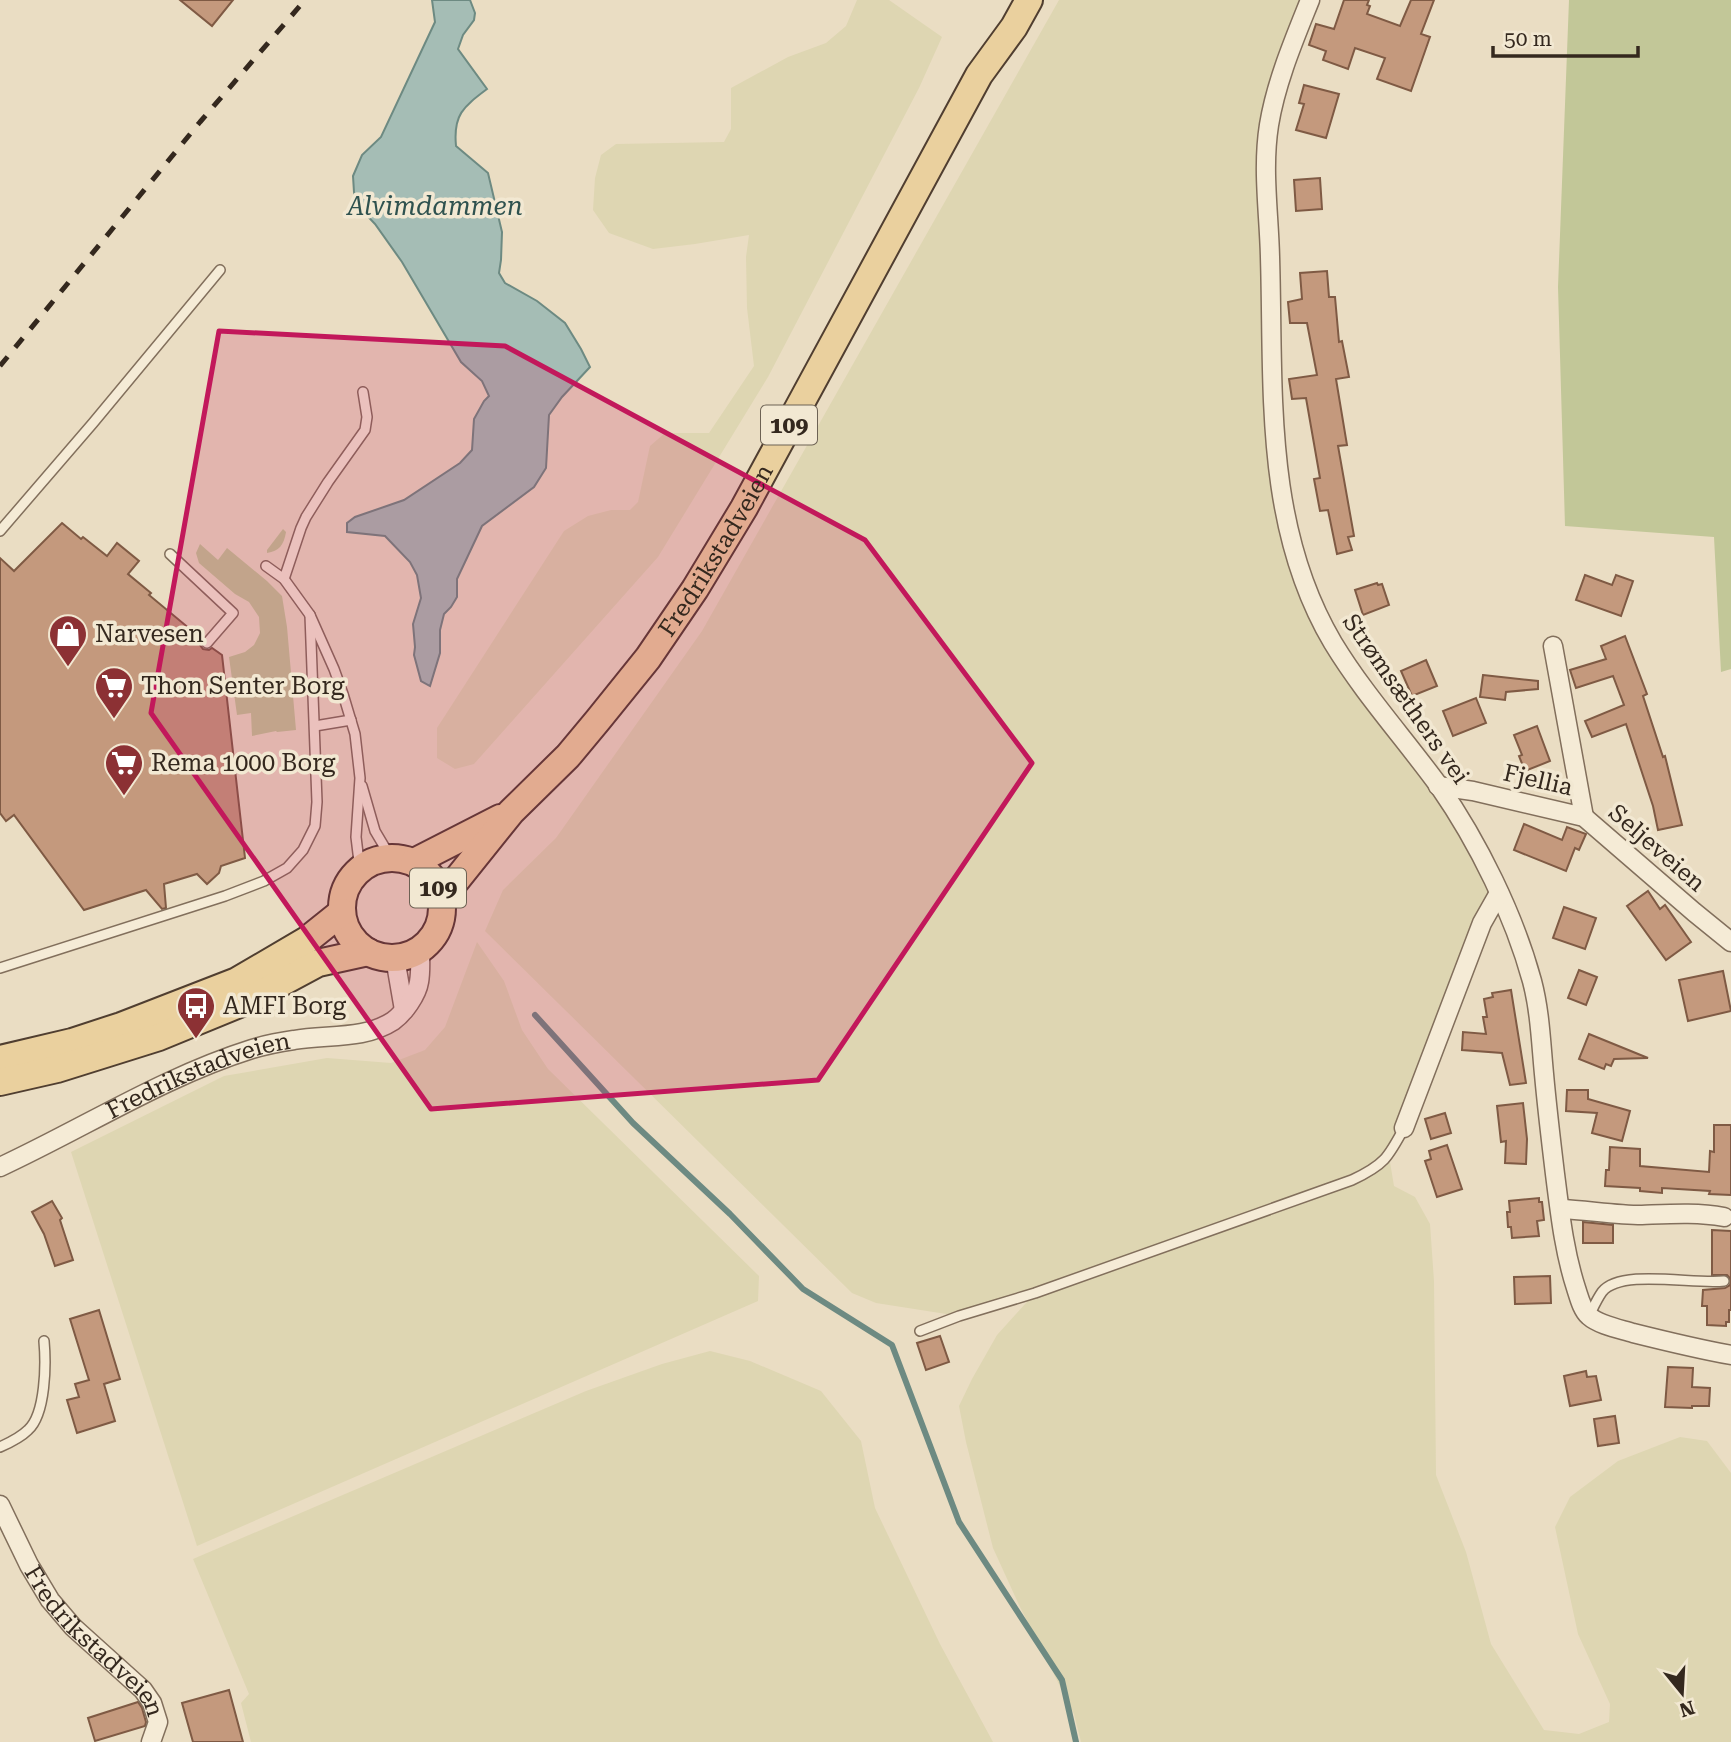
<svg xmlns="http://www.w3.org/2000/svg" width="1731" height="1742" viewBox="0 0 1731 1742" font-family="'Roboto Serif',serif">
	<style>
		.farmland { fill: #ded6b2 }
		.green { fill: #c2c798 }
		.water { fill: #a5bdb5; stroke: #6d8a82; stroke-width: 2 }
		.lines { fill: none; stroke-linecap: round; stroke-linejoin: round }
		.stream { stroke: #6d8a82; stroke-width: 6 }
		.building { fill: #c4997d; stroke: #7f5a44; stroke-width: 2 }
		.service-casing { stroke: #826f5c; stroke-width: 12 }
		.minor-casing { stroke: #826f5c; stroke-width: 21 }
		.primary-casing { stroke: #503e30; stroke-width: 30 }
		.service { stroke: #f5ebd6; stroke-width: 9 }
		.minor { stroke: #f5ebd6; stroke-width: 18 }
		.primary { stroke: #ead09e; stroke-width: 26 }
		.rail { stroke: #34281e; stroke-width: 5; stroke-dasharray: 12 12; stroke-linecap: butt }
		.marked { fill: #c2185b; fill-opacity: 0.2; stroke: #c2185b; stroke-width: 5; stroke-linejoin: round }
		.labels { text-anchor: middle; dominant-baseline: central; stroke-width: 7; stroke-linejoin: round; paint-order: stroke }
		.shield { fill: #f2e8d2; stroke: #6d6254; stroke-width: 2 }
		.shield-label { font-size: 23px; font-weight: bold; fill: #34281e }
		.street-label { font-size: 24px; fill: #34281e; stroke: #f2e8d2 }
		.poi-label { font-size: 24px; fill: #34281e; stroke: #f2e8d2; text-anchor: start }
		.water-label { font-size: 26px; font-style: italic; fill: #2f524f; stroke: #f2e8d2 }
	</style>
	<rect width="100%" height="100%" fill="#eaddc3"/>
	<g class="farmland">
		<path d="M857 0H889L942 37 919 88 768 377 658 557 474 764 455 769 437 758V728L564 531 588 516 611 510H630L638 502 650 446 665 433H709L754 366 747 308 746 257 749 235 695 244 653 249 609 233 593 210 595 178 601 155 616 144 724 142 731 129V88L788 57 826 43 846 26Z"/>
		<path d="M1059 0H1309L1275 99 1273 422 1308 593 1438 786 1499 893 1389 1156 1394 1186 1415 1197 1430 1224 1434 1281 1436 1475 1466 1552 1491 1644 1544 1730 1579 1734 1609 1722 1610 1704 1578 1634 1555 1527 1570 1497 1618 1461 1680 1437 1707 1441 1731 1473V1742H1081L1074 1714 1019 1605 993 1548 966 1442 959 1406 972 1379 997 1335 1035 1293 959 1316 876 1303 852 1293 485 931 503 890 556 838 702 631Z"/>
		<path d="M477 942 504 981 522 1030 548 1069 759 1276 758 1301 197 1546 71 1152 224 1076 327 1058 391 1063 425 1050 445 1027Z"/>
		<path d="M710 1351 750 1361 821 1391 861 1441 875 1508 940 1644 993 1742H251L241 1703 249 1694 193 1559 586 1391 662 1364Z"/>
	</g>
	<g class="green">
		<path d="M1569 0H1731V669L1721 672 1714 537 1565 526 1558 287Z"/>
		<path d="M283 529 286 532C284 545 279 551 267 553V550Z"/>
		<path d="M200 544 218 560 227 548 267 581 282 596 287 627 296 730 277 732 276 731 252 736 251 713 237 715 229 657 245 652 254 645 260 633 259 617 249 602 235 594 199 563 196 553Z"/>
	</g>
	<path class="water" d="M432 0H470L475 13 474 20 463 35 458 49 487 89C463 107 453 115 456 146L488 173 502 232 501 260 499 273 505 283 537 301 565 323 581 349 590 367 562 397 549 415 546 468 534 487 482 526 457 579V597L451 607 444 614 440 630V653L430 686 421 681 414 655 415 647 413 624 421 598 417 575 410 562 385 536 347 532V523L355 517 404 500 460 463 472 450 474 419 484 401 489 396 482 381 461 362 402 262 375 224 357 205 354 192 353 176 362 155 381 137 435 22Z"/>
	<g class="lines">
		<path class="stream" d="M535 1015 633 1123 730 1214 803 1289 892 1345 959 1522 1062 1680 1076 1742"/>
	</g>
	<g class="building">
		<path d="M180 0H233L212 26Z"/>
		<path d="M1344 0H1369L1367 5 1370 6 1367 14 1400 26 1411 0H1434L1421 34 1430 37 1411 91 1377 79 1385 58 1355 48 1348 69 1323 60 1326 51 1309 45 1316 24 1334 29Z"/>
		<path d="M1304 85 1339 94 1326 138 1296 130 1304 104 1299 103Z"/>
		<path d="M1320 178 1322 209 1296 211 1294 180Z"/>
		<path d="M1327 271 1329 297H1335L1339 342 1342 341 1349 377 1336 379 1347 445 1338 446 1354 536 1348 537 1352 550 1337 554 1328 510 1320 511 1314 479 1320 478 1306 398 1292 399 1289 379 1317 375 1307 323H1290L1288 302 1302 299 1300 273Z"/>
		<path d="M62 523 81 539 83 537 107 556 117 543 139 561 128 574 151 593 149 595 202 639 200 645 203 649 209 650 212 648 222 655 245 858 221 866 219 873 207 884 197 874 164 884 166 908 162 909 146 890 84 910 14 815 6 821 0 813V558L14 571Z"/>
		<path d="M1585 575 1612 585 1616 575 1633 581 1621 616 1576 600Z"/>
		<path d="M1377 583 1378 585 1382 584 1389 605 1363 615 1355 590Z"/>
		<path d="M1625 636 1647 694 1643 696 1663 757 1665 756 1682 825 1658 830 1653 806 1626 724 1592 737 1585 721 1624 705 1613 676 1576 688 1570 670 1606 659 1601 646Z"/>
		<path d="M1426 660 1437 686 1412 696 1401 671Z"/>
		<path d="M1483 675 1538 681V689L1506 692 1505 700 1480 697Z"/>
		<path d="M1476 698 1486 723 1453 736 1443 711Z"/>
		<path d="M1537 726 1550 761 1525 771 1519 756 1522 755 1514 735Z"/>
		<path d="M1524 824 1562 840 1567 827 1586 834 1579 850 1575 848 1566 871 1514 850Z"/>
		<path d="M1648 891 1660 909 1665 905 1691 942 1666 960 1627 906Z"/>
		<path d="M1564 907 1596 918 1585 949 1553 938Z"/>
		<path d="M1579 970 1597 977 1586 1005 1568 998Z"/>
		<path d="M1723 971 1731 1011 1688 1021 1679 980Z"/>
		<path d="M1511 990 1526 1083 1510 1085 1502 1053 1462 1050 1463 1032 1486 1034 1483 1017H1487L1484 999 1493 997 1492 993Z"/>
		<path d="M1589 1034 1648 1058 1614 1059 1611 1066 1606 1064 1604 1069 1579 1059Z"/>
		<path d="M1567 1090H1588V1099L1630 1111 1622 1141 1592 1133 1597 1113 1566 1111Z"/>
		<path d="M1523 1103 1527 1139 1526 1164 1505 1163 1506 1141 1501 1142 1497 1106Z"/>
		<path d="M1445 1113 1451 1133 1431 1139 1425 1119Z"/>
		<path d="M1714 1125H1731V1195L1709 1194 1710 1191 1662 1188V1193L1640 1191V1188L1605 1186 1606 1170H1609L1610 1147 1640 1149V1166L1709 1172 1710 1151 1714 1152Z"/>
		<path d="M1447 1145 1462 1189 1437 1197 1425 1161 1431 1159 1429 1151Z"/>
		<path d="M1539 1198V1202H1542L1544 1220 1537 1221 1539 1236 1512 1238 1511 1227H1508L1507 1212H1510L1509 1201Z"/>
		<path d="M52 1201 62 1218 60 1220 73 1260 55 1266 44 1234 32 1212Z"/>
		<path d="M1583 1222 1613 1225V1243H1583Z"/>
		<path d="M1712 1230 1731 1231V1310H1729V1322H1726V1326L1707 1325V1306H1702L1703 1290 1725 1288 1730 1285 1731 1281 1729 1277 1727 1275H1712Z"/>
		<path d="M1550 1276 1551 1303 1515 1304 1514 1277Z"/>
		<path d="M99 1310 120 1379 104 1384 115 1421 77 1433 67 1400 79 1397 75 1384 89 1380 70 1319Z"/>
		<path d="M940 1336 949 1362 926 1370 917 1343Z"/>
		<path d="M1668 1367 1693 1368 1692 1387 1710 1388 1709 1406H1692V1408L1665 1407Z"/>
		<path d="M1586 1371 1587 1377 1596 1376 1601 1400 1570 1406 1564 1376Z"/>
		<path d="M1615 1416 1619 1443 1598 1446 1594 1419Z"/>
		<path d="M229 1690 243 1742H193L182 1703Z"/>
		<path d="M138 1702 142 1708 146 1722 145 1726 95 1741 88 1718Z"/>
	</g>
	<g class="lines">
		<defs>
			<g id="service">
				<path d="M0 531 93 423 220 270"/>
				<path d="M170 554 233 613 207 643"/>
				<path d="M266 566 284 579 310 615 334 669 343 694 355 734 360 778 356 837 360 870"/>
				<path d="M284 579 301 528 306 517 328 482 365 430 367 417 363 392"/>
				<path d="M315 726 351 720"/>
				<path d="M362 786 375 831 391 858"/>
				<path d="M0 968 225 896 264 881 287 868 303 850 315 826 317 802 310 615"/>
				<path d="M1589 1316C1593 1308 1597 1299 1602 1292 1621 1268 1695 1285 1724 1281"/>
				<path d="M920 1331 959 1316 1035 1293 1352 1180C1384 1165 1388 1158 1404 1128"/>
				<path d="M0 1447C9 1443 21 1437 28 1430 46 1414 46 1363 44 1341"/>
			</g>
			<g id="minor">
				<path d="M1310 0C1294 40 1276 82 1269 125 1262 169 1269 213 1270 257 1274 388 1263 525 1333 643 1364 694 1404 738 1439 786 1478 842 1514 915 1532 981 1540 1011 1541 1043 1544 1074 1547 1107 1551 1141 1555 1174 1560 1213 1564 1251 1576 1288 1579 1297 1582 1310 1589 1316 1599 1325 1620 1329 1633 1333 1665 1341 1698 1349 1731 1355"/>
				<path d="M1553 646 1584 817"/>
				<path d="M1438 786 1473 791 1584 817 1694 912 1731 942"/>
				<path d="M395 958 404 1010"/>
				<path d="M1404 1128 1482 923 1499 893"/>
				<path id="s1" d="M0 1167C84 1128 163 1077 252 1049 265 1045 280 1042 294 1040 326 1034 364 1040 393 1021 404 1013 417 995 419 982 421 971 420 960 420 950"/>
				<path d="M1560 1209C1587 1210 1614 1215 1642 1215 1669 1214 1697 1212 1724 1217"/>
				<path id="s2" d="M0 1505 29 1565 50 1600 73 1627 143 1690 152 1703 158 1722 151 1742"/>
			</g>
			<g id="primary">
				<circle cx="392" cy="908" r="50"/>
				<path d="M414 862 500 818"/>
				<path id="s3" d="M442 898 511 812 568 756 598 720 648 658 695 589 744 508 979 75 1014 27 1029 0"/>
				<path d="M0 1059 72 1042 121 1026 237 981 307 940 342 912"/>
				<path d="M0 1082 57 1069 159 1037 249 1000 318 963 368 952"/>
			</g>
		</defs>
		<use href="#service" class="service-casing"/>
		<use href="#minor" class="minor-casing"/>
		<use href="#primary" class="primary-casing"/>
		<use href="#service" class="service"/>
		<use href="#minor" class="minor"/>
		<use href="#primary" class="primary"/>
		<path class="rail" d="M0 366 200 122 305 0"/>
	</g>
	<path class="marked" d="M219 331 505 346 865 540 1032 763 818 1080 431 1109 151 713Z"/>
	<defs>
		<symbol id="shop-pin" viewBox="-11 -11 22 30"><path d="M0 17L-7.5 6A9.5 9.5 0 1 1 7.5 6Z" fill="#8c3134" stroke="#f2e8d2"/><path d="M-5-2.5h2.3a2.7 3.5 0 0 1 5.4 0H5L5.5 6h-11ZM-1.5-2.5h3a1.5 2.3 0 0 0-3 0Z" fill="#fff"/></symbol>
		<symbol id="supermarket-pin" viewBox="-11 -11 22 30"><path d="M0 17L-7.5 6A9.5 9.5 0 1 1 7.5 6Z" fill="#8c3134" stroke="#f2e8d2"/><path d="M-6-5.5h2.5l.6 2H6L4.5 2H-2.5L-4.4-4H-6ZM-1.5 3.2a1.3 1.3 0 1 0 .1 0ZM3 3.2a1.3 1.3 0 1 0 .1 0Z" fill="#fff"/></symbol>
		<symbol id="bus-pin" viewBox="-11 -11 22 30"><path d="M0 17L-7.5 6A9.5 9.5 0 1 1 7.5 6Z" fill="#8c3134" stroke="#f2e8d2"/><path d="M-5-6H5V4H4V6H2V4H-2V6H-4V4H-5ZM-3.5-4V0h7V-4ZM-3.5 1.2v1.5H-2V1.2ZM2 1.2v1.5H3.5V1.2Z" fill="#fff"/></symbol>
	</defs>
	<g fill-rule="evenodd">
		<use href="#shop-pin" x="46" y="612" width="44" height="60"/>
		<use href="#supermarket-pin" x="92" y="664" width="44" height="60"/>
		<use href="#supermarket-pin" x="102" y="741" width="44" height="60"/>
		<use href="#bus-pin" x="174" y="984" width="44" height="60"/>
	</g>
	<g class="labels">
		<g class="shield">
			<rect x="761" y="405.5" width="56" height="39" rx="5"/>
			<rect x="410" y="868.5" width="56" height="39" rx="5"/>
		</g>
		<g class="shield-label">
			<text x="789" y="425">109</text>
			<text x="438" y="888">109</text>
		</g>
		<g class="street-label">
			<text stroke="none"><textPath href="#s3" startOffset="444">Fredrikstadveien</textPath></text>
			<text transform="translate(1406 699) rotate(55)">Strømsæthers vei</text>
			<text transform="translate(1538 780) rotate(13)">Fjellia</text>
			<text transform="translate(1657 848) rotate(41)">Seljeveien</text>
			<text stroke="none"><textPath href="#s1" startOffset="219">Fredrikstadveien</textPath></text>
			<text stroke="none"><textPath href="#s2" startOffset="168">Fredrikstadveien</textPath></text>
		</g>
		<g class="poi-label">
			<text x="95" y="634">Narvesen</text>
			<text x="141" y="686">Thon Senter Borg</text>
			<text x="151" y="763">Rema 1000 Borg</text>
			<text x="223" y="1006">AMFI Borg</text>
		</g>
		<g class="water-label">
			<text x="435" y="206">Alvimdammen</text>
		</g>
	</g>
	<g transform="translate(1682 1693) rotate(162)" stroke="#f2e8d2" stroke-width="5" paint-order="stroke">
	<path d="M0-5L12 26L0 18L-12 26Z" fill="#34281e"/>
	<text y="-10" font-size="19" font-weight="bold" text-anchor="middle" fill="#34281e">N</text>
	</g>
	<path d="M1493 46v10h145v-10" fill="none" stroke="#34281e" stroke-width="3.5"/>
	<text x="1504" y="46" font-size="21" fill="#34281e" stroke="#f2e8d2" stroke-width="5" paint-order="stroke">50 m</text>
</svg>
